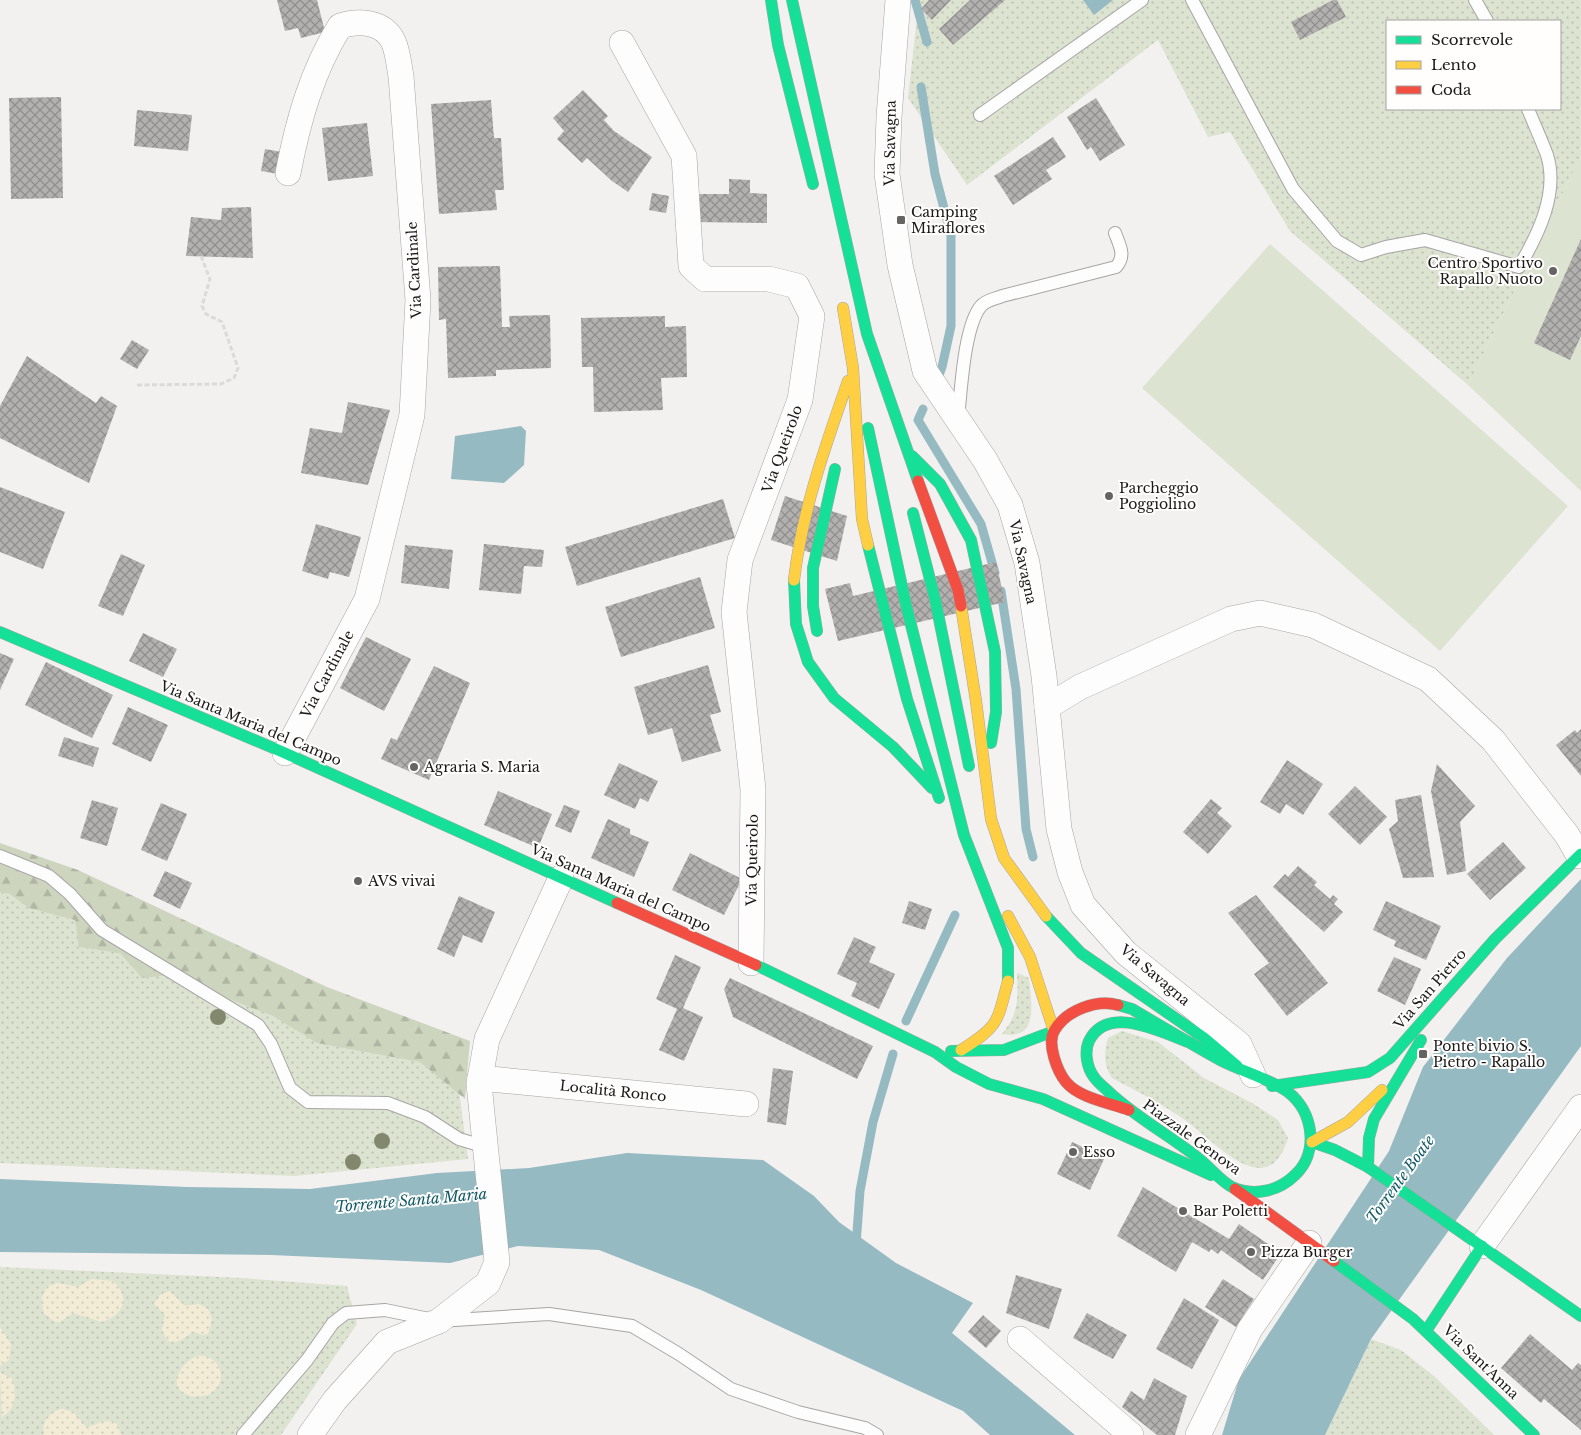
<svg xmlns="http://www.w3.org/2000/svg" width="1581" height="1435" viewBox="0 0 1581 1435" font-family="'Libre Baskerville',serif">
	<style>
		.grass { fill: url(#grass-dots); fill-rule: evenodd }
		.forest { fill: url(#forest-firs) }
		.sand { fill: url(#sand-dots) }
		.garden { fill: #dce3d0 }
		.water { fill: #96bac2 }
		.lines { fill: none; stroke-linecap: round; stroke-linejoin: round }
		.stream { stroke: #96bac2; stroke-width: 9 }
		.building { fill: url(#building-cross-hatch) }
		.lane-casing { stroke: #a7a5a4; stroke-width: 14 }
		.street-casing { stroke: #a7a5a4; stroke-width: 26 }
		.fast-casing { stroke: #a7a5a4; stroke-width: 12 }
		.slow-casing { stroke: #a7a5a4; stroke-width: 12 }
		.jam-casing { stroke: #a7a5a4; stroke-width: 12 }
		.path { stroke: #dadada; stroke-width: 3; stroke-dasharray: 5 2.5; stroke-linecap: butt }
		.lane { stroke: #fdfdfd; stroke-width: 12 }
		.street { stroke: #fdfdfd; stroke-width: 25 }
		.fast { stroke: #16e098; stroke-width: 11 }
		.slow { stroke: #ffcf43; stroke-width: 11 }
		.jam { stroke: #f24e42; stroke-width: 11 }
		.tree { fill: #82886e }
		.poi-dot { fill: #666463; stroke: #fffefd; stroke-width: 2 }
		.labels { text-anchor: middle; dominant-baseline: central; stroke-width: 4; stroke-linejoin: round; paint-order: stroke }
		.street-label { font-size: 14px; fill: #1a1818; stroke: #fffefd }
		.poi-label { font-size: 14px; fill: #1a1818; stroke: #fffefd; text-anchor: start }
		.water-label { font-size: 15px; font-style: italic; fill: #0e5a66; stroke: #fffefd }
	</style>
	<defs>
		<pattern id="grass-dots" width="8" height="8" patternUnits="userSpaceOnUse" patternTransform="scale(1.25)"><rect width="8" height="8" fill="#dce3d0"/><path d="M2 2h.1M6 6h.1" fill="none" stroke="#bcc2b2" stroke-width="1.8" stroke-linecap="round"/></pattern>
		<pattern id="forest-firs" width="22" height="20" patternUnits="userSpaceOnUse" patternTransform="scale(1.25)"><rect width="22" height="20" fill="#cdd5be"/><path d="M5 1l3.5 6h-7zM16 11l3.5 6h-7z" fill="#afb6a3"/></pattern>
		<pattern id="sand-dots" width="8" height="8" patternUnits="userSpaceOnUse" patternTransform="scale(1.25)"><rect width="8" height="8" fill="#f2ecd6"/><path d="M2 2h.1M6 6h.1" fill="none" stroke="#cfcab7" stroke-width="1.8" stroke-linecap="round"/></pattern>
		<pattern id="building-cross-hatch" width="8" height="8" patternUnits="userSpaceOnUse" patternTransform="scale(1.25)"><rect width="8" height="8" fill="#b2b1af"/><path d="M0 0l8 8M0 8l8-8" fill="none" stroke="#908f8d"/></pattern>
	</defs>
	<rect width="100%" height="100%" fill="#f3f1ef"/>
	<g class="grass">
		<path d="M919 0H1581V156L1468 385 1290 231 1230 132 1208 137 1158 40 967 185 908 98ZM1387 21H1560V109H1387Z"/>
		<path d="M0 869 404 1041 458 1083 468 1159 294 1176 0 1163Z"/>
		<path d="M1017 973 1029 978C1031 1002 1040 1041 1002 1034 1019 1014 1018 998 1017 973Z"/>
		<path d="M1122 1031 1158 1042 1204 1078 1252 1103 1278 1120 1288 1138C1267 1208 1211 1136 1179 1116 1158 1102 1134 1090 1112 1078 1103 1063 1104 1054 1108 1038Z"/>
		<path d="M0 1267 242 1278 347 1286 357 1324 281 1435H0Z"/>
		<path d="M1371 1339 1401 1350 1435 1377 1494 1435H1325Z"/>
	</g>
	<path class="forest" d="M0 843 78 870 327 987 470 1041 465 1099 420 1062 317 1043 273 1016 211 992 180 974 142 978 120 953 79 947 75 920 29 908 10 894 0 892Z"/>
	<g class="sand">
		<path d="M92 1279 113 1281C132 1298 123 1315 102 1322L73 1313 60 1322H55L43 1313 42 1297 47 1287 57 1283 78 1287Z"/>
		<path d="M170 1291 185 1306 199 1304 208 1309 212 1319 208 1334 203 1335 194 1332C182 1337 171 1354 162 1330L165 1315 154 1304 160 1295Z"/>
		<path d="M0 1327 11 1344 9 1360 0 1366Z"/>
		<path d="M197 1356C221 1353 231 1384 208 1395 202 1396 194 1398 188 1395 165 1387 182 1362 197 1356Z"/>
		<path d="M0 1372 12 1379C17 1394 16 1408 2 1417Z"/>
		<path d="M62 1409 73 1412 86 1427C98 1426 104 1417 117 1424L121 1435H44C41 1422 50 1411 62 1409Z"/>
	</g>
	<g class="garden">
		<path d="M1581 156V491L1468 385Z"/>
		<path d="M1270 244 1568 506 1440 651 1142 388Z"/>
	</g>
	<g class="water">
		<path d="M1083 0H1113L1094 15Z"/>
		<path d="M521 426 526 431 524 465 504 483 451 479 455 436Z"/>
		<path d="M1581 879V1046L1371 1339 1325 1435H1222L1239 1379 1389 1151 1423 1067 1507 958Z"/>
		<path d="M627 1153 763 1160 814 1196 839 1222 896 1263 973 1303 952 1333 1075 1435H990L963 1411 701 1290 599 1250 518 1246 450 1263 271 1255 0 1252V1179L187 1187 310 1189 437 1173 529 1168Z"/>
	</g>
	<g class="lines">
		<g class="stream">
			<path d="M915 0 927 42"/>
			<path d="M921 87 935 174 951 235V326L942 367 938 378"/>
			<path d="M923 409 918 420 981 524 995 573"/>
			<path d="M1001 591 1016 689 1026 829 1033 857"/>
			<path d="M906 1021 955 915"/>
			<path d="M856 1245 860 1191 873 1122 893 1054"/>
		</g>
	</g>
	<g class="building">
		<path d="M277 0H317L325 32 301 38 298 28 285 31Z"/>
		<path d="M929 0H951L932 20 921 9Z"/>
		<path d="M970 0H1005L953 45 939 29Z"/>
		<path d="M1333 0H1337L1346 17 1300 40 1291 22Z"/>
		<path d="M583 90 608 116 604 120 614 131 652 157 628 192 612 181 587 158 582 163 557 139 564 131 553 118Z"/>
		<path d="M61 97 63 198 11 199 9 98Z"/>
		<path d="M1096 98 1125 145 1100 161 1091 147 1087 150 1067 117Z"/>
		<path d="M491 100 494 138H501L504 190H495L497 210 439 214 431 104Z"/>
		<path d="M137 110 192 115 188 151 134 146Z"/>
		<path d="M367 123 373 176 328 181 322 128Z"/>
		<path d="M1053 137 1066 157 1046 170 1052 179 1013 205 994 176Z"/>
		<path d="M265 149 282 152 278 174 261 171Z"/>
		<path d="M729 179 750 180V193L767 194V223L696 222V194H729Z"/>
		<path d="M652 193 669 196 666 213 649 210Z"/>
		<path d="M251 207 253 258 186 256 191 217 221 220 222 208Z"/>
		<path d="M1581 239V336L1570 360 1534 343Z"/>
		<path d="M500 266 502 327H510L509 316 550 315 551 368 496 370V376L448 378 446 319 439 320 438 267Z"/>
		<path d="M665 316V327L686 326 687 377 661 378 663 410 594 412 593 367H582L581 318Z"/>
		<path d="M132 340 149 350 137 369 120 359Z"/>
		<path d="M27 356 96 403 101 396 117 406 89 483 0 438V406Z"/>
		<path d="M348 402 390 410 368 485 301 473 310 428 342 433Z"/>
		<path d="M0 487 65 512 43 569 0 552Z"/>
		<path d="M785 496 847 516 837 561 771 540Z"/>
		<path d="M723 499 735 538 577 586 565 547Z"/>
		<path d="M316 524 361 537 349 577 330 572 328 579 302 571Z"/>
		<path d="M484 544 544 550 542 567 524 566 521 594 479 590Z"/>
		<path d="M405 545 453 550 449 589 401 583Z"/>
		<path d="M121 554 145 565 123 616 98 606Z"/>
		<path d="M996 562 1005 602 838 641 825 589 850 583 853 596Z"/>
		<path d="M700 577 715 628 621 657 605 607Z"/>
		<path d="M143 633 177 649 163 677 129 661Z"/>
		<path d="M366 637 411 659 384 711 340 688Z"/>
		<path d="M0 653 14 659 0 690Z"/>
		<path d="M46 662 113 695 92 738 25 705Z"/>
		<path d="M708 665 721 712 710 715 721 751 682 762 672 728 648 735 634 687Z"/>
		<path d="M434 666 470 683 429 780 381 759 391 738 397 740Z"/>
		<path d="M128 707 168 725 151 762 112 744Z"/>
		<path d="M1581 729V776L1556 745 1575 730 1577 733Z"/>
		<path d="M64 737 99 748 93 767 58 756Z"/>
		<path d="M1287 760 1323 784 1303 815 1286 804 1280 814 1260 802Z"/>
		<path d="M619 763 658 781 648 802 640 798 635 809 604 795Z"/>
		<path d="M1437 764 1475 806 1460 822 1466 871 1447 875 1431 791Z"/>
		<path d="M1355 786 1387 817 1360 845 1328 814Z"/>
		<path d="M498 791 552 814 538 848 484 825Z"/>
		<path d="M1421 795 1434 877 1403 878 1389 829 1398 821 1395 800Z"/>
		<path d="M1211 799 1222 808 1217 813 1232 826 1208 854 1183 832Z"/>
		<path d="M92 800 118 808 107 846 80 838Z"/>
		<path d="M161 803 187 814 167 861 141 850Z"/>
		<path d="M564 805 580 811 571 833 555 826Z"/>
		<path d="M608 819 630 829V834L649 842 634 877 591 858Z"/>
		<path d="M1503 842 1526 868 1490 900 1467 874Z"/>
		<path d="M690 853 742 879 724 915 672 890Z"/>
		<path d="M1298 866 1317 882 1314 885 1330 899 1333 895 1338 899 1334 904 1343 912 1324 932 1273 887 1285 874 1288 877Z"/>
		<path d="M165 871 192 883 180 909 153 896Z"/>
		<path d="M1256 895 1328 983 1287 1016 1254 974 1269 963 1228 913Z"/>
		<path d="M459 896 495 912 482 943 463 935 454 957 437 949Z"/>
		<path d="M909 901 932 909 925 930 902 923Z"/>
		<path d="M1386 901 1441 926 1426 960 1394 946 1396 941 1373 930Z"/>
		<path d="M854 937 876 947 869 962 895 974 879 1009 851 996 857 983 837 974Z"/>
		<path d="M675 955 701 967 683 1008 703 1017 684 1061 659 1050 677 1009 656 999Z"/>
		<path d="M1394 957 1421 969 1405 1005 1377 991Z"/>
		<path d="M730 978 873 1046 857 1079 733 1017 724 989Z"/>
		<path d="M773 1068 793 1071 786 1125 767 1122Z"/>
		<path d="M1072 1142 1105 1157 1090 1190 1057 1174Z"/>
		<path d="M1143 1187 1229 1239 1239 1224 1281 1253 1263 1280 1221 1250 1218 1254 1211 1249 1209 1252 1192 1242 1176 1272 1117 1236Z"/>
		<path d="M1016 1275 1062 1289 1049 1329 1006 1313Z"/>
		<path d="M1223 1279 1254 1299 1236 1327 1205 1307Z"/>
		<path d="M1184 1298 1219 1320 1192 1369 1156 1349Z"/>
		<path d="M1087 1313 1127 1335 1113 1359 1073 1338Z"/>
		<path d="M983 1315 1001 1331 986 1348 968 1332Z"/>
		<path d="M1530 1334 1572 1370 1578 1363 1581 1365V1430L1544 1399 1541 1403 1501 1368Z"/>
		<path d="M1154 1378 1187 1396 1175 1435H1157L1122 1407 1131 1391 1144 1400Z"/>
	</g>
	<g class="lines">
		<defs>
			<g id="lane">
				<path d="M1192 0 1293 189 1337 241 1361 255 1386 247 1425 240 1519 267C1538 235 1559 193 1547 155 1541 139 1534 124 1528 109"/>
				<path d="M1475 0 1487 21"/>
				<path d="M980 115 1142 0"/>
				<path d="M958 418C961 391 964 326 981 306 986 300 995 299 1002 296L1116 267C1126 256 1120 246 1115 233"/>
				<path d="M0 856 49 876 70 894 102 930 258 1025 271 1044 290 1088 308 1102 388 1103 425 1117 459 1139 486 1147"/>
				<path d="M243 1435 307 1360 333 1323 346 1313 385 1310 439 1321 549 1314 632 1326 679 1354 731 1389 798 1412 865 1428 877 1435"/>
			</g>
			<g id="street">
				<path d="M898 0 889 117 887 174 900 265 925 371 985 460 1010 505 1027 563 1044 676 1059 829 1070 872 1083 905 1126 953 1239 1044 1253 1075"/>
				<path d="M622 43 684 156 691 266 705 279H769L797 286 812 316 800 400 740 560 734 612 753 789 751 963"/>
				<path d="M1047 707 1080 687 1231 619 1260 613 1313 625 1428 679 1493 740 1567 835 1579 856"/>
				<path d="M285 753 367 599 412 415 418 300 401 76C399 66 398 51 393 41 383 21 358 20 340 26 312 71 298 121 288 173"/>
				<path d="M480 1078 746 1104"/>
				<path d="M1482 1246 1581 1107"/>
				<path d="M1020 1339 1131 1435"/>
				<path d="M310 1435 335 1400 387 1342 439 1321 488 1283 497 1262 479 1084 487 1039 561 878"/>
				<path d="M1198 1435 1250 1329 1309 1243"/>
			</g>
			<g id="fast">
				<path d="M771 0 778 45 813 184"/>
				<path d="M792 0 867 334 918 481"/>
				<path d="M868 428 906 605 964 835 1008 948V981"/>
				<path d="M912 456 940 484 971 540 995 652 996 712 991 743"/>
				<path d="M913 513 935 599 969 766"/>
				<path d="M868 545 907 699 939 798"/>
				<path d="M794 580 796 624 808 662 834 698 893 747 932 788"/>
				<path d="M817 631 813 606V568L835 469"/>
				<path d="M0 632 285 753 617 903"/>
				<path d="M1046 916 1081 953 1204 1038 1237 1066"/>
				<path d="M756 965 935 1052 956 1067 989 1084 1043 1099 1211 1175"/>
				<path d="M1118 1005 1132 1009C1161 1026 1191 1044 1220 1060 1241 1071 1270 1079 1288 1092 1314 1112 1319 1153 1295 1175 1279 1191 1254 1197 1232 1187 1220 1181 1209 1166 1198 1158 1169 1135 1137 1118 1110 1093 1105 1088 1098 1083 1094 1077 1087 1068 1084 1052 1089 1041 1108 1003 1162 1033 1191 1043"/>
				<path d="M951 1051 1004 1050 1054 1031"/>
				<path d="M1272 1086 1368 1072 1390 1058 1495 939 1581 854"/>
				<path d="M1312 1142 1335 1150 1368 1167 1581 1316"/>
				<path d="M1368 1167 1369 1138 1374 1119 1421 1040"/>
				<path d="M1334 1261 1413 1319 1534 1435"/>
				<path d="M1426 1331 1482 1246"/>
			</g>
			<g id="slow">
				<path d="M843 308 853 368 862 519 868 545"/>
				<path d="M794 580C802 511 825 447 848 381"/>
				<path d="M961 606 976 701 991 819 1004 858 1046 916"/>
				<path d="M1008 916 1030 957 1054 1031"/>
				<path d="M961 1050C999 1026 997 1023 1008 981"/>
				<path d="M1312 1142 1348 1122 1382 1090"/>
			</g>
			<g id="jam">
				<path d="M918 481 958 590 961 606"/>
				<path d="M617 903 756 965"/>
				<path d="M1118 1005C1097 999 1066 1010 1054 1031 1047 1044 1057 1071 1066 1082 1079 1098 1110 1103 1129 1110"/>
				<path d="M1235 1189 1334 1261"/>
			</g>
		</defs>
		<use href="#lane" class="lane-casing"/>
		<use href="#street" class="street-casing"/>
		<use href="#fast" class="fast-casing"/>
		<use href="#slow" class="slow-casing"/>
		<use href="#jam" class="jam-casing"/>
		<path class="path" d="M137 385 221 384 234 378 238 368 222 322 206 314 202 306 210 279 201 256"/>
		<use href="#lane" class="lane"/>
		<use href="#street" class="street"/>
		<use href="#fast" class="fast"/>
		<use href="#slow" class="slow"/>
		<use href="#jam" class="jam"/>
	</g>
	<g class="tree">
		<circle cx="218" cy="1017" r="8"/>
		<circle cx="382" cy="1141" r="8"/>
		<circle cx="353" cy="1162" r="8"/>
	</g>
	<g class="poi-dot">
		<rect x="896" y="215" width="10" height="10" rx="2.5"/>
		<circle cx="1553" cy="271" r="5"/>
		<circle cx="1109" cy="496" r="5"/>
		<circle cx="414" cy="767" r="5"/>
		<circle cx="358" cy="881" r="5"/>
		<rect x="1418" y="1049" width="10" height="10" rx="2.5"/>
		<circle cx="1073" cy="1152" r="5"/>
		<circle cx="1183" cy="1211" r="5"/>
		<circle cx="1251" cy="1252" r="5"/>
	</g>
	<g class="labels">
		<g class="street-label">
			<text transform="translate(890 143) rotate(-89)">Via Savagna</text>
			<text transform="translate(414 270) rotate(-93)">Via Cardinale</text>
			<text transform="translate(782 449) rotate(-70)">Via Queirolo</text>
			<text transform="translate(1023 562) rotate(78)">Via Savagna</text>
			<text transform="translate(327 674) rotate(-62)">Via Cardinale</text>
			<text transform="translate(251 723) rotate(23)">Via Santa Maria del Campo</text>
			<text transform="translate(752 860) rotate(-89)">Via Queirolo</text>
			<text transform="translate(621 888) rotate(24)">Via Santa Maria del Campo</text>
			<text transform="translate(1155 975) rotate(40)">Via Savagna</text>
			<text transform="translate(1430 989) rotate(-49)">Via San Pietro</text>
			<text transform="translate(613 1091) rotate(6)">Località Ronco</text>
			<text transform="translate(1192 1137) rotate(36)">Piazzale Genova</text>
			<text transform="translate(1481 1362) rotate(44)">Via Sant'Anna</text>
		</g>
		<g class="poi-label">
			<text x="911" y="212">Camping<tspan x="911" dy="16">Miraflores</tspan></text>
			<text x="1543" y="263" text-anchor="end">Centro Sportivo<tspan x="1543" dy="16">Rapallo Nuoto</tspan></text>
			<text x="1119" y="488">Parcheggio<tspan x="1119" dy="16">Poggiolino</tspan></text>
			<text x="424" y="767">Agraria S. Maria</text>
			<text x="368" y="881">AVS vivai</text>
			<text x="1433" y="1046">Ponte bivio S.<tspan x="1433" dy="16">Pietro - Rapallo</tspan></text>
			<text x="1083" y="1152">Esso</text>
			<text x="1193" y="1211">Bar Poletti</text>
			<text x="1261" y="1252">Pizza Burger</text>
		</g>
		<g class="water-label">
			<text transform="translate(1400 1179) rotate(-54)">Torrente Boate</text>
			<text transform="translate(411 1200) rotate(-5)">Torrente Santa Maria</text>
		</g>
	</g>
	<rect x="1386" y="20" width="175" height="90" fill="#fffefd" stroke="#a3a2a1"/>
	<rect x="1396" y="36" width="25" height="8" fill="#16e098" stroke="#a3a2a1"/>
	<text x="1431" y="45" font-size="15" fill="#1a1818">Scorrevole</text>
	<rect x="1396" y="61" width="25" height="8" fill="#ffcf43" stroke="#a3a2a1"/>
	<text x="1431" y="70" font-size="15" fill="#1a1818">Lento</text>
	<rect x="1396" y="86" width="25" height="8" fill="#f24e42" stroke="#a3a2a1"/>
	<text x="1431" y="95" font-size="15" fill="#1a1818">Coda</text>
</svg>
